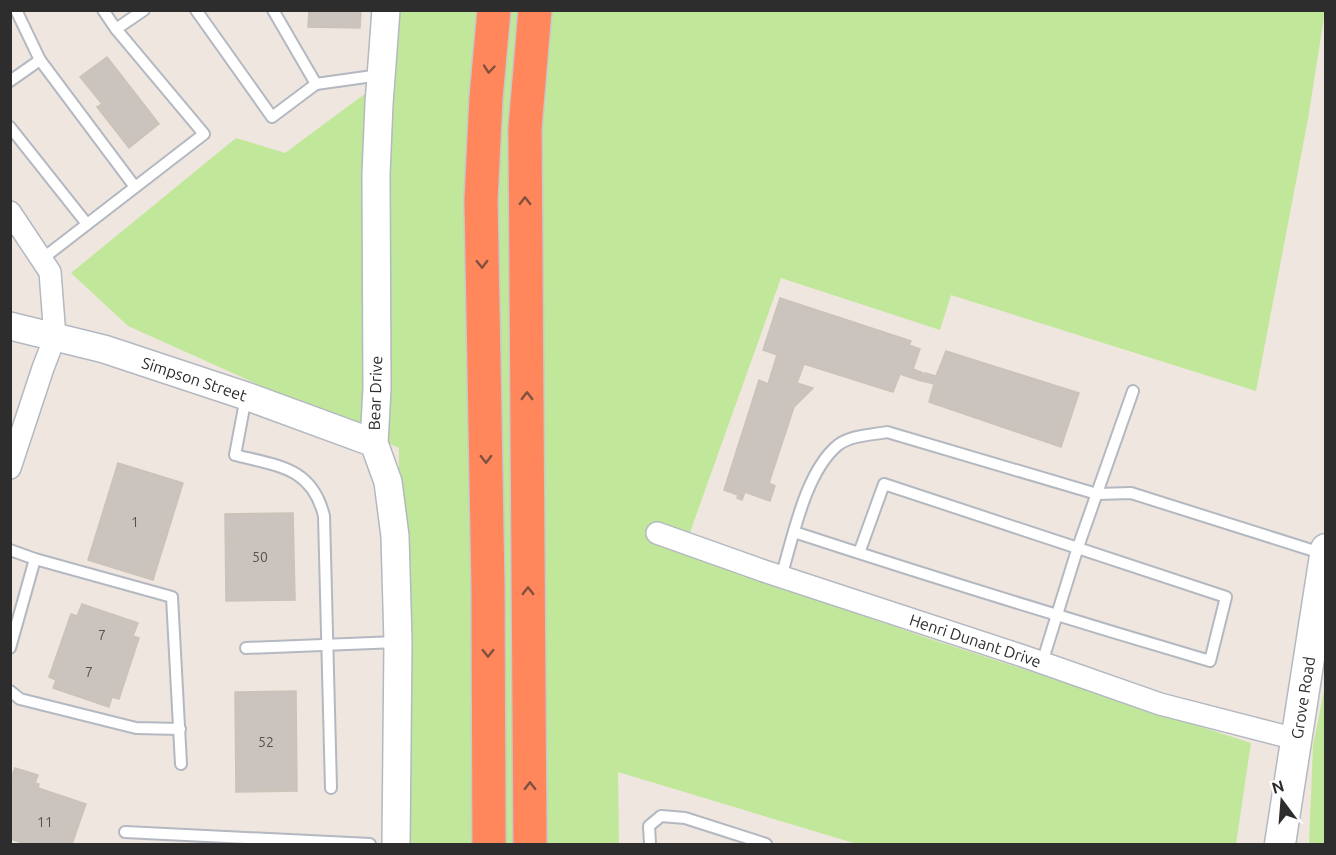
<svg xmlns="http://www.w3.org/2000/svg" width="1336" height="855" viewBox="0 0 1336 855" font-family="Ubuntu,sans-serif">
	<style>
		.green { fill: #c1e89a }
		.building { fill: #cbc4be; stroke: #cbc2b8; stroke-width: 1.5 }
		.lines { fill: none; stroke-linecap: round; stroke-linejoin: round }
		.service-casing { stroke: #b3b8c1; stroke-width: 14 }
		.minor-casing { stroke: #b3b8c1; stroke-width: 24 }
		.tertiary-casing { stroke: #b3b8c1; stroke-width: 30 }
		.secondary-casing { stroke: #b3b8c1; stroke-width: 33 }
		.motorway-casing { stroke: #c8c8c8; stroke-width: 36 }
		.service { stroke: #fff; stroke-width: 10 }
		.minor { stroke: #fff; stroke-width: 21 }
		.tertiary { stroke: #fff; stroke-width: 27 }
		.secondary { stroke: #fff; stroke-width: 30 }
		.motorway { stroke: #ff875b; stroke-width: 33 }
		.oneway { stroke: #81513f }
		.labels { text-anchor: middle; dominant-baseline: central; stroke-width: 4.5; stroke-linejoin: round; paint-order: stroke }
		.number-label { font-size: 14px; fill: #545351 }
		.street-label { font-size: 16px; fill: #2d2d2d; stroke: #fff }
	</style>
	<rect width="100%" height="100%" fill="#efe6df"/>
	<g class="green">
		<path d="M379 11H1325L1308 119 1256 391 951 295 940 330 781 278 683 552 924 637 1251 743 1236 844H857L618 772 619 844H396L399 448 128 326 71 273 236 138 285 153 366 93Z"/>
		<path d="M1325 686V844H1309L1313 745Z"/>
	</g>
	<g class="building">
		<path d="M309 10H361L360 28 308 27Z"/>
		<path d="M107 57 159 124 129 148 97 107 102 104 80 77Z"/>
		<path d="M780 298 911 341 909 345 920 349 913 369 923 373 921 381 900 374 893 392 804 364 797 383 813 388 794 407 769 483 775 486 770 501 745 492 742 500 737 498 738 495 724 490 759 380 768 384 777 355 763 350Z"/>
		<path d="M946 351 1079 393 1061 447 929 402 934 384 922 381 925 373 936 376Z"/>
		<path d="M118 463 183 483 153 580 88 560Z"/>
		<path d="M293 513 295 600 226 601 225 514Z"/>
		<path d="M82 604 138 623 133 636 139 638 119 699 112 697 109 707 53 688 56 680 49 677 71 614 77 616Z"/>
		<path d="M296 691 297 791 236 792 235 692Z"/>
		<path d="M15 768 38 775 35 783 39 784 38 788 86 804 72 844H26L10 839V781Z"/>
	</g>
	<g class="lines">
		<defs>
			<g id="service">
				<path d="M103 10 116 29"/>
				<path d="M196 10 272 117 316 84"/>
				<path d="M273 10 316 84 380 75"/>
				<path d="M40 60 135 187"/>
				<path d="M10 81 40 60 16 10"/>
				<path d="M10 127 87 224"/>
				<path d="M42 259 204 134 116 29 144 10"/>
				<path d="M246 397 235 455C278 466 312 467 324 516L331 788"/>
				<path d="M794 532C932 577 1071 620 1210 661L1226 597 884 484 859 553"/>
				<path d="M10 550 35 559 172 597 181 764"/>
				<path d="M781 577C793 538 805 472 838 445 851 435 872 435 887 432L1097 494 1131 493 1324 554"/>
				<path d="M10 648 35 559"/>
				<path d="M246 648 397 642"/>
				<path d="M1042 663 1078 547 1133 391"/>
				<path d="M10 691 20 699 136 728 180 729"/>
				<path d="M125 832 370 844"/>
				<path d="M650 844 649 826 661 816 685 818 766 844"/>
			</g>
			<g id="minor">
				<path d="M10 212 50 272 55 337 43 368 10 468"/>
				<path id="s1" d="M657 533 764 571 1023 656 1160 704 1296 739"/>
			</g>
			<g id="tertiary">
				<path d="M386 10 379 104 376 174 377 389 374 443 388 482 395 536 398 642 396 844"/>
				<path id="s2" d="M10 326 104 349 246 396 374 443"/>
			</g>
			<g id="secondary">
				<path id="s3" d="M1280 844 1326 549"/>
			</g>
			<g id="motorway">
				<path d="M489 844 488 587 481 200 486 98 494 10"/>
				<path d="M530 844 525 128 535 10"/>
			</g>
		</defs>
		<use href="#service" class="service-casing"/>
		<use href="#minor" class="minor-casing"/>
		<use href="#tertiary" class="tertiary-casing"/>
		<use href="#secondary" class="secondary-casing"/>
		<use href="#motorway" class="motorway-casing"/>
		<use href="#service" class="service"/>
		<use href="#minor" class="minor"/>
		<use href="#tertiary" class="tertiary"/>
		<use href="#secondary" class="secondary"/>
		<use href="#motorway" class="motorway"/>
	</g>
	<defs><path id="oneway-chevron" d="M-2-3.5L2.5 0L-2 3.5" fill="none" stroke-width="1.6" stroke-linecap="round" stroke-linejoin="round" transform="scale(1.5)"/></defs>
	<g class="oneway">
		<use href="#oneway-chevron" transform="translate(489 69) rotate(95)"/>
		<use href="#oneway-chevron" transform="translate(525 201) rotate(-90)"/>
		<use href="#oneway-chevron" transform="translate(482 264) rotate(89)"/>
		<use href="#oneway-chevron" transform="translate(527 396) rotate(-90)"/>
		<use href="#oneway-chevron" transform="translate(486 459) rotate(89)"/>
		<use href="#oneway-chevron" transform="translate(528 591) rotate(-90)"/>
		<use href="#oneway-chevron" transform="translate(488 653) rotate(90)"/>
		<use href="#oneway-chevron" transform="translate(530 786) rotate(-90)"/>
	</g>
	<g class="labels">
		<g class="number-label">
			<text x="135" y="522">1</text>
			<text x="260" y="557">50</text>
			<text x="102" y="635">7</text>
			<text x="89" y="672">7</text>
			<text x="266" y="742">52</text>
			<text x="45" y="822">11</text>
		</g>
		<g class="street-label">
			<text stroke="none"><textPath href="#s2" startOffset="192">Simpson Street</textPath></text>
			<text transform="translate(375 393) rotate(-88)">Bear Drive</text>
			<text stroke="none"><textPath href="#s1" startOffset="336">Henri Dunant Drive</textPath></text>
			<text stroke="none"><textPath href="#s3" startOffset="148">Grove Road</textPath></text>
		</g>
	</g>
	<rect width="1336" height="855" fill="none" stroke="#2d2d2d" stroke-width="24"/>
	<g transform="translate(1282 801) rotate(344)" stroke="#ffffff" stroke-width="4.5" paint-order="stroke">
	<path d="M0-4.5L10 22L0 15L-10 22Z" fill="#2d2d2d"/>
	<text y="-9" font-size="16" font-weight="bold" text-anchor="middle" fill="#2d2d2d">N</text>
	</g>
</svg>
